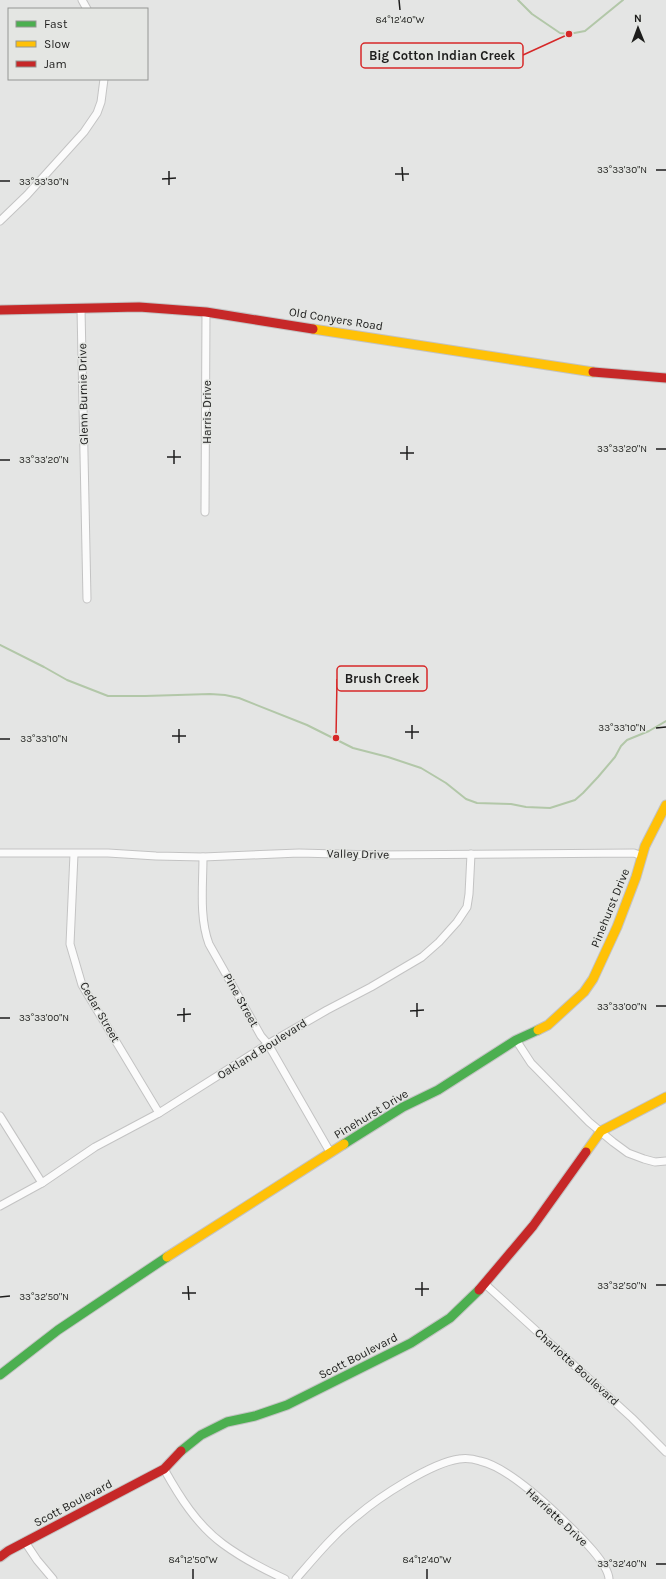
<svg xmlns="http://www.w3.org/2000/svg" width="666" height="1579" viewBox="0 0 666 1579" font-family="Karla,sans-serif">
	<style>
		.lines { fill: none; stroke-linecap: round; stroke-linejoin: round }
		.stream { stroke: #b2c7a8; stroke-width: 2 }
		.street-casing { stroke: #c3c3c3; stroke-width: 9 }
		.fast-casing { stroke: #c3c3c3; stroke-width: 11 }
		.slow-casing { stroke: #c3c3c3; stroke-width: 11 }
		.jam-casing { stroke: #c3c3c3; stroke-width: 11 }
		.street { stroke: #fbfbfb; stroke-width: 7 }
		.fast { stroke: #4caf50; stroke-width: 9 }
		.slow { stroke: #ffc107; stroke-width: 9 }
		.jam { stroke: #c62828; stroke-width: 9 }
		.ticks { fill: none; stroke: #1d1d1c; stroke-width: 1.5 }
		.labels { text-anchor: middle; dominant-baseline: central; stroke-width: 3; stroke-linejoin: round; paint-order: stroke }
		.street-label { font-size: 12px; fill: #1d1d1c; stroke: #e4e6e3 }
		.ticks-label { font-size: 10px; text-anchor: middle; fill: #1d1d1c; stroke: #e4e6e3; stroke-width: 3; stroke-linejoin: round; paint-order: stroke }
		.leader { fill: none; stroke: #d62828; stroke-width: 1.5 }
		.callout-dot { fill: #d62828; stroke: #e4e6e3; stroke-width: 1.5 }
		.callout { fill: #e4e6e3; stroke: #d62828; stroke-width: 1.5 }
		.callout-label { font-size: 13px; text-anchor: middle; font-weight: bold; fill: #1d1d1c }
	</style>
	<rect width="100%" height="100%" fill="#e4e5e4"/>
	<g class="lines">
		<g class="stream">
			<path d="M518 0 532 14 560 33 569 34 585 31 623 0"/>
			<path d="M0 645 44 667 67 680 108 696H145L210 694 225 695 239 698 307 725 353 748 388 757 421 768 446 783 466 799 477 803 511 804 526 807 550 808 575 800 583 793 598 777 615 757 621 746 627 740 649 731 666 721"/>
		</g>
		<defs>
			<g id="street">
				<path d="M82 0 87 9"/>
				<path d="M0 221 27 195 84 132 97 113 101 102 104 79"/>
				<path d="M81 309 87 599"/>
				<path d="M205 512 206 312"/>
				<path d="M0 853H108L156 856 203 857 299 853 376 855 634 853 642 856"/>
				<path d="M74 854 70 944 82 985 159 1113"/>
				<path d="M203 857C203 885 199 917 209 944L261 1036 268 1044 330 1152"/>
				<path d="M516 1040 531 1063 589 1122 613 1142 628 1153 644 1159 655 1162 666 1161"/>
				<path d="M0 1116 42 1183"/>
				<path d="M0 1206 42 1183 95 1147 159 1113 268 1044 327 1010 371 987 422 957 439 942 457 922 467 907 469 894 471 854"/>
				<path d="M485 1284 632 1418 666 1452"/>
				<path d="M164 1469C179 1496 197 1525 223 1544 242 1558 263 1569 285 1579"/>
				<path d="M25 1542 37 1560 53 1579"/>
				<path d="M296 1579C315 1557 334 1534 357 1516 379 1497 431 1463 459 1459 465 1458 474 1459 480 1461 504 1466 541 1499 559 1516 572 1529 608 1561 609 1579"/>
			</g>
			<g id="fast">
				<path d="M344 1144 403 1107 438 1090 516 1040 538 1030"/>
				<path d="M0 1375 58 1330 167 1257"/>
				<path d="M181 1451 201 1435 227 1422 255 1416 287 1405 411 1343 450 1318 479 1290"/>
			</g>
			<g id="slow">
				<path d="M313 329 593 372"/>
				<path d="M538 1030 548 1025 584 992 593 979 617 927 636 877 645 846 666 805"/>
				<path d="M586 1152 601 1131 666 1097"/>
				<path d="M167 1257 344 1144"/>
			</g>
			<g id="jam">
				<path d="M0 310 139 307 206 312 313 329"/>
				<path d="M593 372 666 378"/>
				<path d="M479 1290 533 1226 586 1152"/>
				<path d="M0 1557 8 1551 164 1469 181 1451"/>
			</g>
		</defs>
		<use href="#street" class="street-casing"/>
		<use href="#fast" class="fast-casing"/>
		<use href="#slow" class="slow-casing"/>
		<use href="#jam" class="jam-casing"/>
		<use href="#street" class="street"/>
		<use href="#fast" class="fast"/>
		<use href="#slow" class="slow"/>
		<use href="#jam" class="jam"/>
	</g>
	<path class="ticks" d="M399 0 400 10M402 167 403 181M656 170H666M169 171V185M395 174H409M162 179 176 178M0 181H10M407 446V460M656 449H666M174 450V464M400 453H414M167 457H181M0 460H10M412 725V739M656 728 666 727M179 729V743M405 732H419M172 736H186M0 739H10M417 1003V1017M656 1006H666M184 1008V1022M410 1011 424 1010M177 1015 191 1014M0 1018H10M422 1282V1296M656 1285H666M188 1286 189 1300M415 1289H429M182 1293H196M0 1297 10 1296M656 1564H666M193 1569V1579M427 1569V1579"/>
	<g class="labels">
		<g class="street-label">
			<text transform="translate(336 319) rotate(9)">Old Conyers Road</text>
			<text transform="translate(83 394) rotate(-91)">Glenn Burnie Drive</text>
			<text transform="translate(207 412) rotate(-90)">Harris Drive</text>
			<text transform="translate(358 854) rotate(1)">Valley Drive</text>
			<text transform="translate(610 908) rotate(-68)">Pinehurst Drive</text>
			<text transform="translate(241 1000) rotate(61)">Pine Street</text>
			<text transform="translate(100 1012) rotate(60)">Cedar Street</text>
			<text transform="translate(262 1049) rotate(-32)">Oakland Boulevard</text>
			<text transform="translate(371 1114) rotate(-31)">Pinehurst Drive</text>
			<text transform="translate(358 1356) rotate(-27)">Scott Boulevard</text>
			<text transform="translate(577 1367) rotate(42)">Charlotte Boulevard</text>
			<text transform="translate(73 1503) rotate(-28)">Scott Boulevard</text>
			<text transform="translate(557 1517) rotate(43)">Harriette Drive</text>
		</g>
	</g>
	<g class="ticks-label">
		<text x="400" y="23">84°12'40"W</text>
		<text x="622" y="173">33°33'30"N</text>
		<text x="44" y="185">33°33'30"N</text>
		<text x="622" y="452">33°33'20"N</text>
		<text x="44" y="463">33°33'20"N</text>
		<text x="622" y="731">33°33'10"N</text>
		<text x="44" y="742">33°33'10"N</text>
		<text x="622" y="1010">33°33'00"N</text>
		<text x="44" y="1021">33°33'00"N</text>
		<text x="622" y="1289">33°32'50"N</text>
		<text x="44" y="1300">33°32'50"N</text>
		<text x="193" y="1563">84°12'50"W</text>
		<text x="427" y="1563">84°12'40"W</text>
		<text x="622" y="1567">33°32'40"N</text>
	</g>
	<path class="leader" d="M569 34L523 55M336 738L337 679"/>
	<g class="callout-dot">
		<circle cx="569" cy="34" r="4"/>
		<circle cx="336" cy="738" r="4"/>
	</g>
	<g class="callout">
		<rect x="361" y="43" width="162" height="25" rx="4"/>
		<rect x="337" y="666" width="90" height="25" rx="4"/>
	</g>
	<g class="callout-label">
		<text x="442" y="60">Big Cotton Indian Creek</text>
		<text x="382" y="683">Brush Creek</text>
	</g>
	<rect x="8" y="8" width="140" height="72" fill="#e4e6e3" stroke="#949693"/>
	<rect x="16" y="21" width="20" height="6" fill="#4caf50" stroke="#949693"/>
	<text x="44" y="28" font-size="12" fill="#1d1d1c">Fast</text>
	<rect x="16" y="41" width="20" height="6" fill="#ffc107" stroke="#949693"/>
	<text x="44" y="48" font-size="12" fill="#1d1d1c">Slow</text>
	<rect x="16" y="61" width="20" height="6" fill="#c62828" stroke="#949693"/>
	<text x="44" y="68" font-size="12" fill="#1d1d1c">Jam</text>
	<g transform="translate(638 28) rotate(359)" stroke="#e4e6e3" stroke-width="3" paint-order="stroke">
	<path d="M0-3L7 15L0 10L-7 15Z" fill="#1d1d1c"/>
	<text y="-6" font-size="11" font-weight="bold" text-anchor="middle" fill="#1d1d1c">N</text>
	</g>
</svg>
